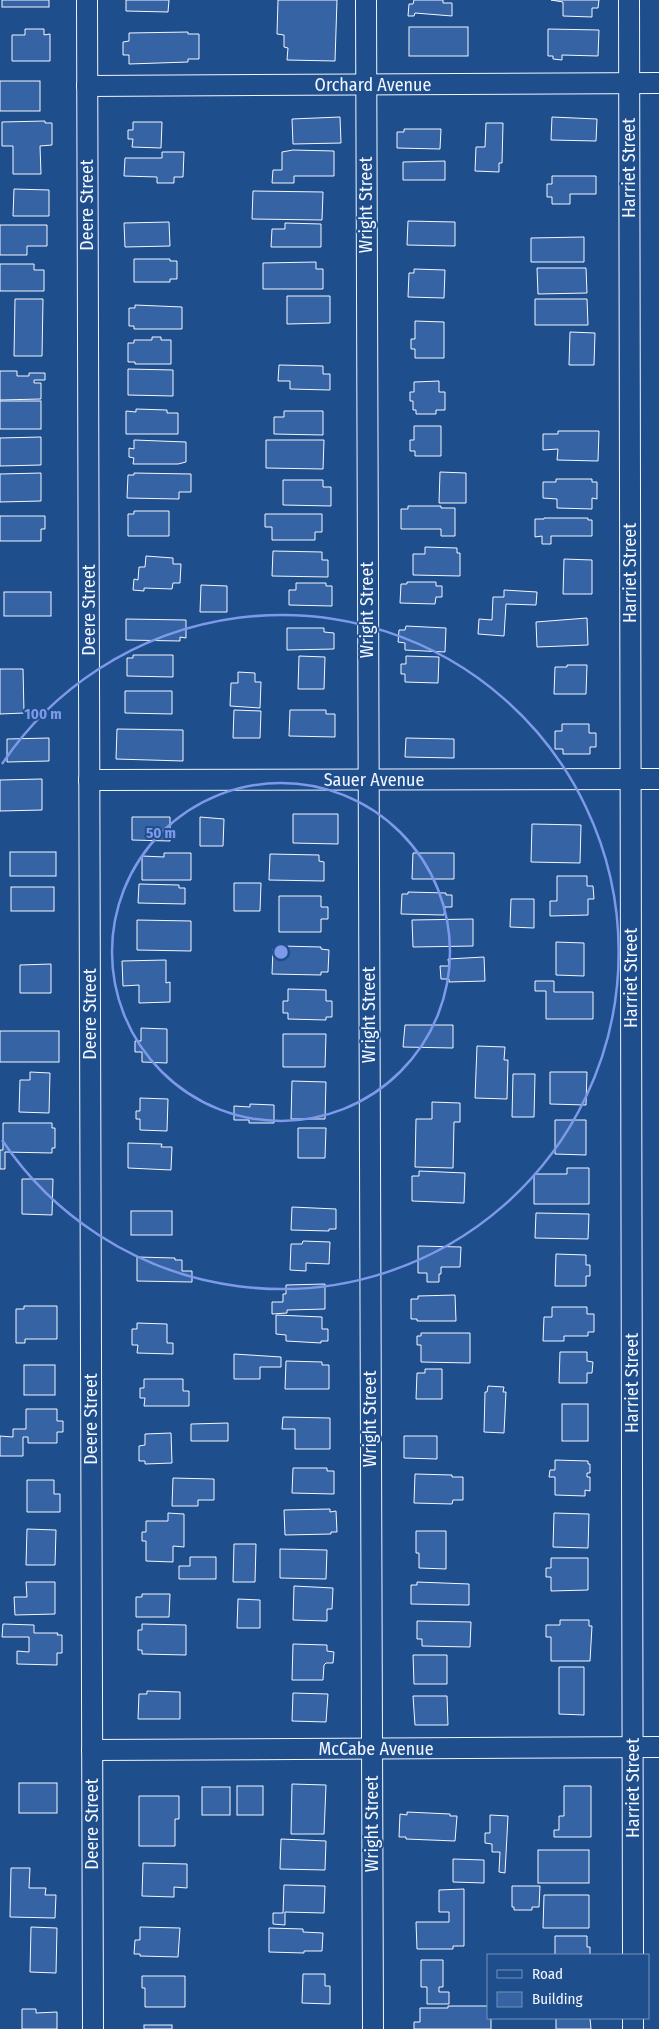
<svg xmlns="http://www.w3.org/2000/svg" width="659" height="2029" viewBox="0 0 659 2029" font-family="'Fira Sans Condensed',sans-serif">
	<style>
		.building { fill: #3563a3; stroke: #f2f6ff }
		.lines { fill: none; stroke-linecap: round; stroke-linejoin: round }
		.street-casing { stroke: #f2f6ff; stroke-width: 22 }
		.street { stroke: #1f4e8c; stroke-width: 20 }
		.ring { fill: none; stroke: #7d9aea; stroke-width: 2.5 }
		.labels { text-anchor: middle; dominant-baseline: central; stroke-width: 4; stroke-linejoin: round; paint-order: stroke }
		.street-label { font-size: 18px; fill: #f2f6ff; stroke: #1f4e8c }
		.centre { fill: #7d9aea; stroke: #1f4e8c; stroke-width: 2.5 }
		.ring-label { font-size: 15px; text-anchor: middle; font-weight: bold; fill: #7d9aea; stroke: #1f4e8c; stroke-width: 4; stroke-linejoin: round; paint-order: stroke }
	</style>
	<rect width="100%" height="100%" fill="#1f4e8c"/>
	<g class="building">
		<rect x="2" y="0" width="47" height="7"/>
		<path d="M126 0H169L168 12 126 11Z"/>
		<path d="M278 0H337L335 61 287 60 288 48 284 47V35L277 34Z"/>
		<path d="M414 0H443V3H452V16L415 13 414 16H408L409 4H413Z"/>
		<path d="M551 0H599L598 8H592V17L563 16V2Z"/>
		<rect x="409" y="27" width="59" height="29"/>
		<path d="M25 29H44V35L50 34V61H12V35H25Z"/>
		<path d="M548 29 599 30 598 56 562 55V60L553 59V56H548Z"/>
		<path d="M188 32V34H199V59H188V62L129 64V55H123V42L129 41V33Z"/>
		<rect x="0" y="81" width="40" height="30"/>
		<path d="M340 117 341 143 293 144 292 119Z"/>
		<path d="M552 117 597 119 596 141 551 140Z"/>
		<path d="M45 121V123H52V145L40 146 41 174H13V146H2V122Z"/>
		<path d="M133 122H162L161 148 132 147 133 139H128V130H133Z"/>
		<path d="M486 123H503L502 163H499V172L475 171 476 147H485Z"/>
		<path d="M404 129H441L440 149 397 148V132H404Z"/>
		<path d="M293 150 334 151V176H294V183H272L273 170H282V152Z"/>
		<path d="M162 152H184L183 177H174V183H157V177L124 176 125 158H162Z"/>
		<path d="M445 161V180H403V162Z"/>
		<path d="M552 176H596V194H570V204H552V197H547V184H552Z"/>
		<path d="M14 189 49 190V216H13Z"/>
		<path d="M253 191 323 192 322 220 252 219Z"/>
		<path d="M408 221 455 222V246L407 245Z"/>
		<path d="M169 222 170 246 125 247 124 223Z"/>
		<path d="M285 223 321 224V247H271L272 229H285Z"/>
		<path d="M0 225H47V246H27V255H0Z"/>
		<path d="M584 237V262H531V238Z"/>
		<path d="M134 259H170V261H177V279H170V282H134Z"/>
		<path d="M316 262V269H323V289H263V263Z"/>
		<path d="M0 264H34V270H44V291H0Z"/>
		<path d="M537 268H586L587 293 538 294Z"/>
		<path d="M414 269 445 270 444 298 408 297 409 273H414Z"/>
		<path d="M287 296H330V323L287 324Z"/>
		<path d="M15 299H43L42 356H14Z"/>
		<path d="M535 299H587L588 325H535Z"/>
		<path d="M135 305 182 307V329H134V326H129V308H135Z"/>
		<path d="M415 321 444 322V358H415V349H411V339H415Z"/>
		<path d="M570 332 595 333 594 365H569Z"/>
		<path d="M152 337H161V340H171V364H135V362H128V343H134V340H152Z"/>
		<path d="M279 365 323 366V374H330V390L290 389V381H278Z"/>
		<path d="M128 369 173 370V396L128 395Z"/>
		<path d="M0 371H17V376H29V373H45V380H34V383H41V399L0 400Z"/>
		<path d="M439 381V392H445V410H436V414H416V410H413V401H410V392H414V382Z"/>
		<rect x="0" y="401" width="41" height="28"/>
		<path d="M136 409 167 410V413H178V434H126V411L136 412Z"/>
		<path d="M284 411H323V435L274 434V417H284Z"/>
		<path d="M414 426H441V456H415V451H410V440H414Z"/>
		<path d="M558 431H599L598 461 557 460 558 449 543 450V434H558Z"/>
		<path d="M41 437V465L0 466V438Z"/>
		<path d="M134 440 186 442V462L178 464H133L134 458 129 457V448L134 449Z"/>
		<path d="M266 440H324L323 469 266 468Z"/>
		<path d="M440 472 466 473V503H439Z"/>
		<path d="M41 473V501L0 502V474Z"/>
		<path d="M134 473 191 474V492H179V499L127 498 128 475H134Z"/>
		<path d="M556 479H592V482H597V499L592 498V509L557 508V499L543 498V482H556Z"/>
		<path d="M283 480H323V487H331V506L283 505Z"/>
		<path d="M408 506H441V508H455V536H441V529H401V509H408Z"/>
		<path d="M134 511H169V536H128V514H134Z"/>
		<path d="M265 514H322V532H315V540H272V527H265Z"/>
		<path d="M0 516H45V529H41V541H0Z"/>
		<path d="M544 518H588V520H592V536H551V544H542V536L535 537V519H544Z"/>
		<path d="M425 547 457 548V553H460V576L413 575V554H425Z"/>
		<path d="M273 551 322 552V560H328V577L272 576Z"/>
		<path d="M146 556 173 558V564H181L180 583H173L172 589 144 588V591L133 590 134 579 138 580 139 567H145Z"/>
		<path d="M564 559 592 560V594H563Z"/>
		<path d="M407 582H436V586H442V597H436L435 604 400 603 401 584H407Z"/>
		<path d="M296 583H326V586H332V606L289 605V590H296Z"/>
		<path d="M201 585 227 586V612H200Z"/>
		<path d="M504 590 537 592 536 605 506 604 504 636 478 634 479 619 492 620 493 597H504Z"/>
		<rect x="4" y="592" width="47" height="24"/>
		<path d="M587 618 588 645 537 647 536 622Z"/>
		<path d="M126 619 186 620V638L180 637V641L126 640Z"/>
		<path d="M406 626 446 628 445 652 405 650V643L398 642 399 630H405Z"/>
		<path d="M287 628H324V632L334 633V649L287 650Z"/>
		<path d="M133 655H173V677L127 676V658H133Z"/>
		<path d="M299 656 325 657 324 689H298Z"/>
		<path d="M406 656 439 657 438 683 405 682V674H401V664H406Z"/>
		<path d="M567 665H587L586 694H554L555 667H567Z"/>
		<path d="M0 669H23L24 713 0 714Z"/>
		<path d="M238 672 255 673V682H261L260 708 230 706 231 683H238Z"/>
		<path d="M125 691H172V714L125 713Z"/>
		<path d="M234 710 261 711 260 738H233Z"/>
		<path d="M290 710H326V714H335V737L289 736Z"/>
		<path d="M562 724H589V733H596V747H590V754H563V749H555V731H562Z"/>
		<path d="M117 729 183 730V761L116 759Z"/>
		<path d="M49 738V761L7 762V739Z"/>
		<path d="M406 738 454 739V758L405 757Z"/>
		<path d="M42 779V810L0 811V780Z"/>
		<path d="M293 814H338V844L293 843Z"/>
		<path d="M132 817H170V841L132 840Z"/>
		<path d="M200 817 224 819 223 846H200Z"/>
		<path d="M532 824 581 825 580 863 531 862Z"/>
		<rect x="10" y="852" width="46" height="24"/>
		<path d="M164 853H191V880H142V856L164 857Z"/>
		<path d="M413 853H454V879H412Z"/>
		<path d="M270 854 319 855V861L324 862V881L269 880Z"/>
		<path d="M557 876H587V886H593L594 899H588V915L550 916V901H557Z"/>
		<path d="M234 883H261L260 911H234Z"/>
		<path d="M139 884 179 885V888H185V904L138 903Z"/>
		<rect x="11" y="887" width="43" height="24"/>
		<path d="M408 892 446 893V895H452V907H445L444 915 401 914 402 894H408Z"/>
		<path d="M279 896H321V907H328V919H321V932H279Z"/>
		<path d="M511 899H534V928L510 927Z"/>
		<path d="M473 919V946L413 947 412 920Z"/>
		<path d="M137 920 191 921V951L137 950Z"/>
		<path d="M556 942 584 943V976L556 975Z"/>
		<path d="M281 946 321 947V949L329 950 328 972H321V975L272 974 273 949H281Z"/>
		<path d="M484 957 485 981 449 982V979H441L440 966H449L448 959Z"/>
		<path d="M166 960V983L170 982V1002L139 1003V985L123 986 122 961Z"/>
		<path d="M51 964V993H20V965Z"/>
		<path d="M535 981H554V992H593V1019H546V991H535Z"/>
		<path d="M288 989 326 990V1001H332V1017H326V1020L288 1019V1013H283V1001H288Z"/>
		<path d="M405 1025H453V1048L403 1047Z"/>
		<path d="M141 1028 167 1029V1063L142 1062V1052H135V1041H141Z"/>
		<rect x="0" y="1031" width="59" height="31"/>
		<path d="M283 1034H326L325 1067H283Z"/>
		<path d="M477 1046 505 1047 504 1060H508L507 1099 475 1098Z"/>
		<path d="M30 1072 50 1073 49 1113 19 1112 20 1080H30Z"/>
		<path d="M550 1072H587L586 1105 550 1104Z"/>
		<path d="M513 1074H535L534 1117H512Z"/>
		<path d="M292 1081 326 1082 325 1119H291Z"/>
		<path d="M140 1098 168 1099 167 1131 140 1130V1119H136V1111H140Z"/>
		<path d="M432 1102 460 1103V1122H454L453 1168 415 1167 416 1119H432Z"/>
		<path d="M250 1104 274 1105V1123H249V1120H234V1106L250 1107Z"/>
		<path d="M555 1120H586V1155L555 1154Z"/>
		<path d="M3 1123H52V1128H55V1148H52V1153L5 1152V1169H0V1150H3Z"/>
		<path d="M298 1128H326L325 1158H298Z"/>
		<path d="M128 1143 162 1144 161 1147H172L171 1170 128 1168Z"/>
		<path d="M567 1168H589V1204H534V1174H567Z"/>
		<path d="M419 1171 465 1173 464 1203 412 1201V1176H419Z"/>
		<path d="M22 1179H53L52 1215 22 1214Z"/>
		<path d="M292 1207 336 1209V1229H329V1231L291 1230Z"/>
		<rect x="131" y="1211" width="41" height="24"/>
		<path d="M536 1213 589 1214 588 1239 535 1238Z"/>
		<path d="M303 1241 330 1242 329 1264 306 1263V1271L290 1270 291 1244H302Z"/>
		<path d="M418 1246 461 1247 460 1267H441V1274H439V1282H427V1273H418Z"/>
		<path d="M556 1254 586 1255V1265H590V1276H586V1286H555Z"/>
		<path d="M137 1257 175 1258V1260H182V1271H192V1282L137 1281Z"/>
		<path d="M325 1284V1309L287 1310V1313L272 1314V1302H283V1294H286V1285Z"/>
		<path d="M455 1295 456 1321H417V1319H411V1299H418V1296Z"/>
		<path d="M24 1306H57V1339H25V1343H16V1309H24Z"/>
		<path d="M552 1307H587V1314H594V1332H588V1336H564V1341H543L544 1317H552Z"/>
		<path d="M276 1315 322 1317V1329H328V1341H321V1343L286 1341V1335L276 1334Z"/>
		<path d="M137 1323 167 1324V1343H173V1354L137 1353 138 1345H132V1329H137Z"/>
		<path d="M421 1333H470V1363L421 1362V1345H417V1336H421Z"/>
		<path d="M560 1352H587V1361L593 1362 592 1373H587V1383H559Z"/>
		<path d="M234 1354 281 1357V1367H260V1379H234Z"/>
		<path d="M286 1361 322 1362V1365H329V1389H285Z"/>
		<rect x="24" y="1365" width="31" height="30"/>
		<path d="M425 1369H442V1399H416L417 1373H425Z"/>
		<path d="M144 1379H183V1391H189V1406H144L145 1398H140V1388H144Z"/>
		<path d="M488 1386 504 1387 503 1392H506L504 1433 484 1432 485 1392H487Z"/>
		<rect x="562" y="1404" width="26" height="37"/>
		<path d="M26 1409H57V1421H63V1432H57V1443H28V1437H23V1456H0V1436L13 1437V1429H26Z"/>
		<path d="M283 1417 330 1418V1449H295V1429H282Z"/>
		<path d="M228 1423V1441H191V1424Z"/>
		<path d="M171 1433 172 1463 145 1464V1461H139V1446L145 1445V1434Z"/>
		<path d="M404 1436H437V1459L404 1458Z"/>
		<path d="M555 1460 588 1461V1464H590V1473H587V1477H590V1491L585 1490V1496L555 1495V1477H549L550 1470H555Z"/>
		<path d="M293 1468H327V1471H334V1494L292 1493Z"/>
		<path d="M415 1474 452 1475V1477H463V1500H453L452 1504 414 1503Z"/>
		<path d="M173 1478 214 1479V1500H198V1506H172Z"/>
		<path d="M27 1480H54V1494H60V1512H27Z"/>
		<path d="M330 1509V1512L336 1511 337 1532H331V1534L285 1535 284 1510Z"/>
		<path d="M168 1513 184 1514V1547L173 1546V1562L146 1561V1541H142V1532H146V1521H168Z"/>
		<path d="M554 1513 589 1514 588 1548 553 1547Z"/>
		<path d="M27 1529 56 1530 55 1565H26Z"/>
		<path d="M416 1531H446V1569L419 1568V1553H416Z"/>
		<path d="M234 1544H256L255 1582H233Z"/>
		<path d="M280 1549 327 1550 326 1579 280 1578Z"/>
		<path d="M190 1557H216V1579H179V1566H190Z"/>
		<path d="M551 1558H588V1590L551 1591V1577H546V1568H551Z"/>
		<path d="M26 1582H55V1614L15 1615 14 1597H27Z"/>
		<path d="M417 1582 469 1584V1605L411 1604V1585H417Z"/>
		<path d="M294 1586 333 1588 332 1609H327V1621L293 1620Z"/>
		<path d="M142 1594H170L169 1617H136V1597H142Z"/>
		<path d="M238 1599 260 1600V1628H237Z"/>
		<path d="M560 1620H589V1626H592L590 1661H551V1637H546V1625H560Z"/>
		<path d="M417 1621 471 1622 470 1647 422 1646V1639H417Z"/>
		<path d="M3 1624 34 1625V1633H58L57 1635H62V1653H57V1665L17 1664V1651L29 1652V1637H2Z"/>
		<path d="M142 1624 186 1625V1655L142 1654V1650H138V1630H142Z"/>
		<path d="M293 1644 327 1645V1651L334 1652 333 1663H326L324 1665 323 1680H292Z"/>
		<path d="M413 1655H447V1684H414Z"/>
		<path d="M559 1667H584V1715L559 1714Z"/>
		<path d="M147 1691 180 1692V1719H138L139 1694H147Z"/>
		<path d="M293 1693 328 1694 326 1722 292 1721Z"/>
		<path d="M413 1696H447L448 1725H415Z"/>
		<rect x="19" y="1783" width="38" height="30"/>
		<path d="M292 1784 326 1785 324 1834H291Z"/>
		<rect x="237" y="1786" width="26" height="29"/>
		<path d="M564 1786H591V1837H554V1830H559V1816H564Z"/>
		<rect x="202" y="1787" width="28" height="28"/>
		<path d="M139 1796H179V1819H175V1846H139Z"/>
		<path d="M407 1812 450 1814V1816H457L455 1841 406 1839V1837H399L400 1814 407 1815Z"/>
		<path d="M490 1815 508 1816 505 1873 499 1872 500 1852H492V1844L485 1843V1833H490Z"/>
		<path d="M281 1839 326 1841 325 1870 280 1869Z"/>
		<rect x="538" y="1850" width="51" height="33"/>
		<path d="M453 1859 484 1860V1883L453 1882Z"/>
		<path d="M143 1863 187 1864V1888L174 1887V1897L142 1896Z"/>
		<path d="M11 1868H30L29 1888H46L45 1895H56L55 1918 10 1917Z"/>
		<path d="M284 1885 325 1886 324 1913 285 1912V1925L273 1924V1913H283Z"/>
		<path d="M512 1886H540L539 1907H532V1910H514V1907H512Z"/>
		<path d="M464 1889V1946H453V1949H417L416 1922H449V1912H439V1890Z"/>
		<path d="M544 1895H589V1928H543Z"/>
		<path d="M31 1927 57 1928 56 1973 30 1972Z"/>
		<path d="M140 1927 180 1928 178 1957 140 1956V1954H134L135 1940H140Z"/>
		<path d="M269 1928 303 1929V1932L323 1933 322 1951H304V1953L269 1952Z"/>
		<path d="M555 1936H587V1947H590V1955H555Z"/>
		<path d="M421 1960H443V1987H439V1992H449V2004H427V1987H421Z"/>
		<path d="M303 1974H325V1986H330V2004L302 2003Z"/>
		<path d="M142 1976H185V2007H145V1988H142Z"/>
		<path d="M448 2006H488V2018H491V2029H414V2022H420V2008H448Z"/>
		<path d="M22 2009H36V2013L57 2012V2029H22Z"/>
		<path d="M556 2018H590L591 2029H556Z"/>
		<rect x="144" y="2025" width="28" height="4"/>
	</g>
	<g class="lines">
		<defs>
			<g id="street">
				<path d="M87 0 93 2029"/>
				<path d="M366 0 373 2029"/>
				<path d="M629 0 633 1955"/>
				<path d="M87 86 659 83"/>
				<path d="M89 780 659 779"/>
				<path d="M92 1750 659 1747"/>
				<path d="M633 2018V2029"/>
			</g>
		</defs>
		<use href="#street" class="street-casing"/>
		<use href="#street" class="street"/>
	</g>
	<g class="ring">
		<circle cx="281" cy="952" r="169"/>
		<path d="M2 764A337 337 0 1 1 2 1140"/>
	</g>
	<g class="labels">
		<g class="street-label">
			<text x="373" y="85">Orchard Avenue</text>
			<text transform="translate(629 168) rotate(-90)">Harriet Street</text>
			<text transform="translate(87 205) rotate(-90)">Deere Street</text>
			<text transform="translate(366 205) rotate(-90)">Wright Street</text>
			<text transform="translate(630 573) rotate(-90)">Harriet Street</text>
			<text transform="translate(89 610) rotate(-90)">Deere Street</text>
			<text transform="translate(367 610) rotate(-90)">Wright Street</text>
			<text x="374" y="780">Sauer Avenue</text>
			<text transform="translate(631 978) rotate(-90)">Harriet Street</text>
			<text transform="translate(90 1014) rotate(-90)">Deere Street</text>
			<text transform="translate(369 1015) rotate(-90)">Wright Street</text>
			<text transform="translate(632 1383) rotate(-90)">Harriet Street</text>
			<text transform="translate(91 1419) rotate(-90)">Deere Street</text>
			<text transform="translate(370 1419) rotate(-90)">Wright Street</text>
			<text x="376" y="1749">McCabe Avenue</text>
			<text transform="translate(633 1788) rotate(-90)">Harriet Street</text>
			<text transform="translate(92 1824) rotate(-90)">Deere Street</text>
			<text transform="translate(372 1824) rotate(-90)">Wright Street</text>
		</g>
	</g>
	<circle cx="281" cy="952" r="8" class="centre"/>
	<g class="ring-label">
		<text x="43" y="719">100 m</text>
		<text x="161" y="838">50 m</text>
	</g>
	<rect x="487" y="1954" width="162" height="65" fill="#1f4e8c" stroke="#7391ba"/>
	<rect x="497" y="1970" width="25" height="8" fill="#1f4e8c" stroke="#7391ba"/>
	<text x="532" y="1979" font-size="15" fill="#f2f6ff">Road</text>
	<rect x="497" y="1992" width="25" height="15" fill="#3563a3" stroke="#7391ba"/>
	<text x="532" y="2004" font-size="15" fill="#f2f6ff">Building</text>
</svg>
